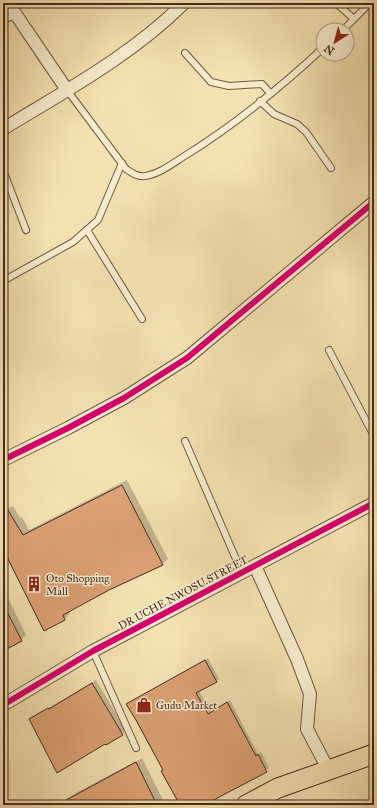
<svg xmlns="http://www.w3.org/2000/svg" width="377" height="808" viewBox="0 0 377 808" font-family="'IM FELL Great Primer',serif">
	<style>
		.shadow { fill: #0003 }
		.building { fill: #dca175; stroke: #442b1f }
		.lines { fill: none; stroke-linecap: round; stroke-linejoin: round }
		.lane-casing { stroke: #705844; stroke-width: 8 }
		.street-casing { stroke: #705844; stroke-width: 14 }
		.primary-casing { stroke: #442b1f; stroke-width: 21 }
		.lane { stroke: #f8eccc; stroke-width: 6 }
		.street { stroke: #f8eccc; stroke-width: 12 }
		.primary { stroke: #f4e1b1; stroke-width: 19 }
		.cycleway-casing { stroke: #f8eccc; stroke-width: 8 }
		.cycleway { stroke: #d6006c; stroke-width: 6 }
		.labels { text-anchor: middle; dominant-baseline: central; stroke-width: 3; stroke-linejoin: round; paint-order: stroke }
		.poi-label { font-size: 11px; fill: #442b1f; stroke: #f8eccc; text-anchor: start }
		.street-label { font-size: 11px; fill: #442b1f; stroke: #f8eccc }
	</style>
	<rect width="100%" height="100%" fill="#f4e1b1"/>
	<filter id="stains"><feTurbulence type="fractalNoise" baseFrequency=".005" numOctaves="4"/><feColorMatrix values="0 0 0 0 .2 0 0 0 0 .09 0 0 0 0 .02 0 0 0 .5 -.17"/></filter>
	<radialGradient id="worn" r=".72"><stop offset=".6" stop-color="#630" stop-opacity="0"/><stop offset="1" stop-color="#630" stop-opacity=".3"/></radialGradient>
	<g class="shadow">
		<path d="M127 480 168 559 162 564 109 589 69 611 70 613 65 619 44 630 3 547V511L13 506 20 518 22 517 29 530Z"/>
		<path d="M3 588 26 635 21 640 3 650Z"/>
		<path d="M208 658 219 679 199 691 211 712 230 700 258 754 261 752 269 768 204 805H182L127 704Z"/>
		<path d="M96 680 126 731 58 772 30 719Z"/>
		<path d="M142 758 164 802 161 805H71L68 800 74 794Z"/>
	</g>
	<g class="building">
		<path d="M122 485 163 565 109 590 63 615 65 620 44 631 3 549V502L23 535Z"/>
		<path d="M3 604 22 641 3 651Z"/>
		<path d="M205 660 217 682 196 693 208 714 227 702 256 756 258 754 267 772 204 805H180L161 771 163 770 136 720 126 704Z"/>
		<path d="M92 683 123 735 106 745 105 744 57 773 29 719 48 708 49 709Z"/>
		<path d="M136 762 157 805H57Z"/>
	</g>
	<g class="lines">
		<defs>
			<g id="lane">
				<path d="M336 3 354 19"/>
				<path d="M3 20 16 15"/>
				<path d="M343 30 370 3"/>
				<path d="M185 53 211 82 229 86 262 84 270 93"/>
				<path d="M67 90 126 169C132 173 137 177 145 176 159 174 172 164 183 157 233 126 280 88 323 48"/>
				<path d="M260 101 274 114 297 124 306 132 331 168"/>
				<path d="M3 170 26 230"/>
				<path d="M87 230 142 319"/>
				<path d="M3 281 73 242 98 220 122 163"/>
				<path d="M329 350 374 436"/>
				<path d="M185 441 242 573"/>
				<path d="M93 651 136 748"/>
				<path d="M374 716V732"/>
			</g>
			<g id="street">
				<path d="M8 3 67 90"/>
				<path d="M3 129C65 91 132 55 184 3"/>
				<path d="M3 460 68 428 124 398 187 358 374 202"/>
				<path d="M255 566 297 659 310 694 307 729 328 769"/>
				<path d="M3 705 93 651 374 503"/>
			</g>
			<path id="primary" d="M246 805 278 788 374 754"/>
		</defs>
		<use href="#lane" class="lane-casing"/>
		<use href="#street" class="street-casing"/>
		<use href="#primary" class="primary-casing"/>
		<use href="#lane" class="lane"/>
		<use href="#street" class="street"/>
		<use href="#primary" class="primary"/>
		<defs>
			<g id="cycleway">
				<path d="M3 460 68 428 124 398 187 358 374 202"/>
				<path d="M3 705 93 651 374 503"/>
			</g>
		</defs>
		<use href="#cycleway" class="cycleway-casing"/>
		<use href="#cycleway" class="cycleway"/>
	</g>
	<defs>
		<symbol id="building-bare" viewBox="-9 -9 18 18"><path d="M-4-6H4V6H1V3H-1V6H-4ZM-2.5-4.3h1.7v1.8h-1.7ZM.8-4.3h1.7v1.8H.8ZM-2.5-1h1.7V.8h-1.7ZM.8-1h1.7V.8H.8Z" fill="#8f2418" stroke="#f8eccc" stroke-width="2.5" paint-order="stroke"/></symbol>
		<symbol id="shop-bare" viewBox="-9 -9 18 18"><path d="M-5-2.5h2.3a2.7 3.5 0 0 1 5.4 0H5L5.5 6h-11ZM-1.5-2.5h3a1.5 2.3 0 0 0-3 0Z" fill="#8f2418" stroke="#f8eccc" stroke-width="2.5" paint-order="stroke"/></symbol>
	</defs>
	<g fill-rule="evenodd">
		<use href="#building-bare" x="23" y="573" width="22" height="22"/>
		<use href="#shop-bare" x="133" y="694" width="22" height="22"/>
	</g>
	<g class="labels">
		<g class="poi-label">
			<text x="46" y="578">Oto Shopping<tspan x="46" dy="13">Mall</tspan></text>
			<text x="156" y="705">Gudu Market</text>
		</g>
		<g class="street-label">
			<text transform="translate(183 593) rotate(-28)">DR UCHE NWOSU STREET</text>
		</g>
	</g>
	<rect width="377" height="808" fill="none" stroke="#f4e1b1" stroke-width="16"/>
	<rect x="4" y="4" width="369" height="800" fill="none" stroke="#442b1f" stroke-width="2"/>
	<rect x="8" y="8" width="361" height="792" fill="none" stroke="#442b1f"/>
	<g transform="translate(335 42) rotate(216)"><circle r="19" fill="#f8eccc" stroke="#b09f87"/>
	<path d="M0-3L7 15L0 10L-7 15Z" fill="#8f2418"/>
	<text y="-6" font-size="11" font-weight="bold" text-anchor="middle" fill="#442b1f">N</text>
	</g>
	<rect width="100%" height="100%" filter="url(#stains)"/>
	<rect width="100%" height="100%" fill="url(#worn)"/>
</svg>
